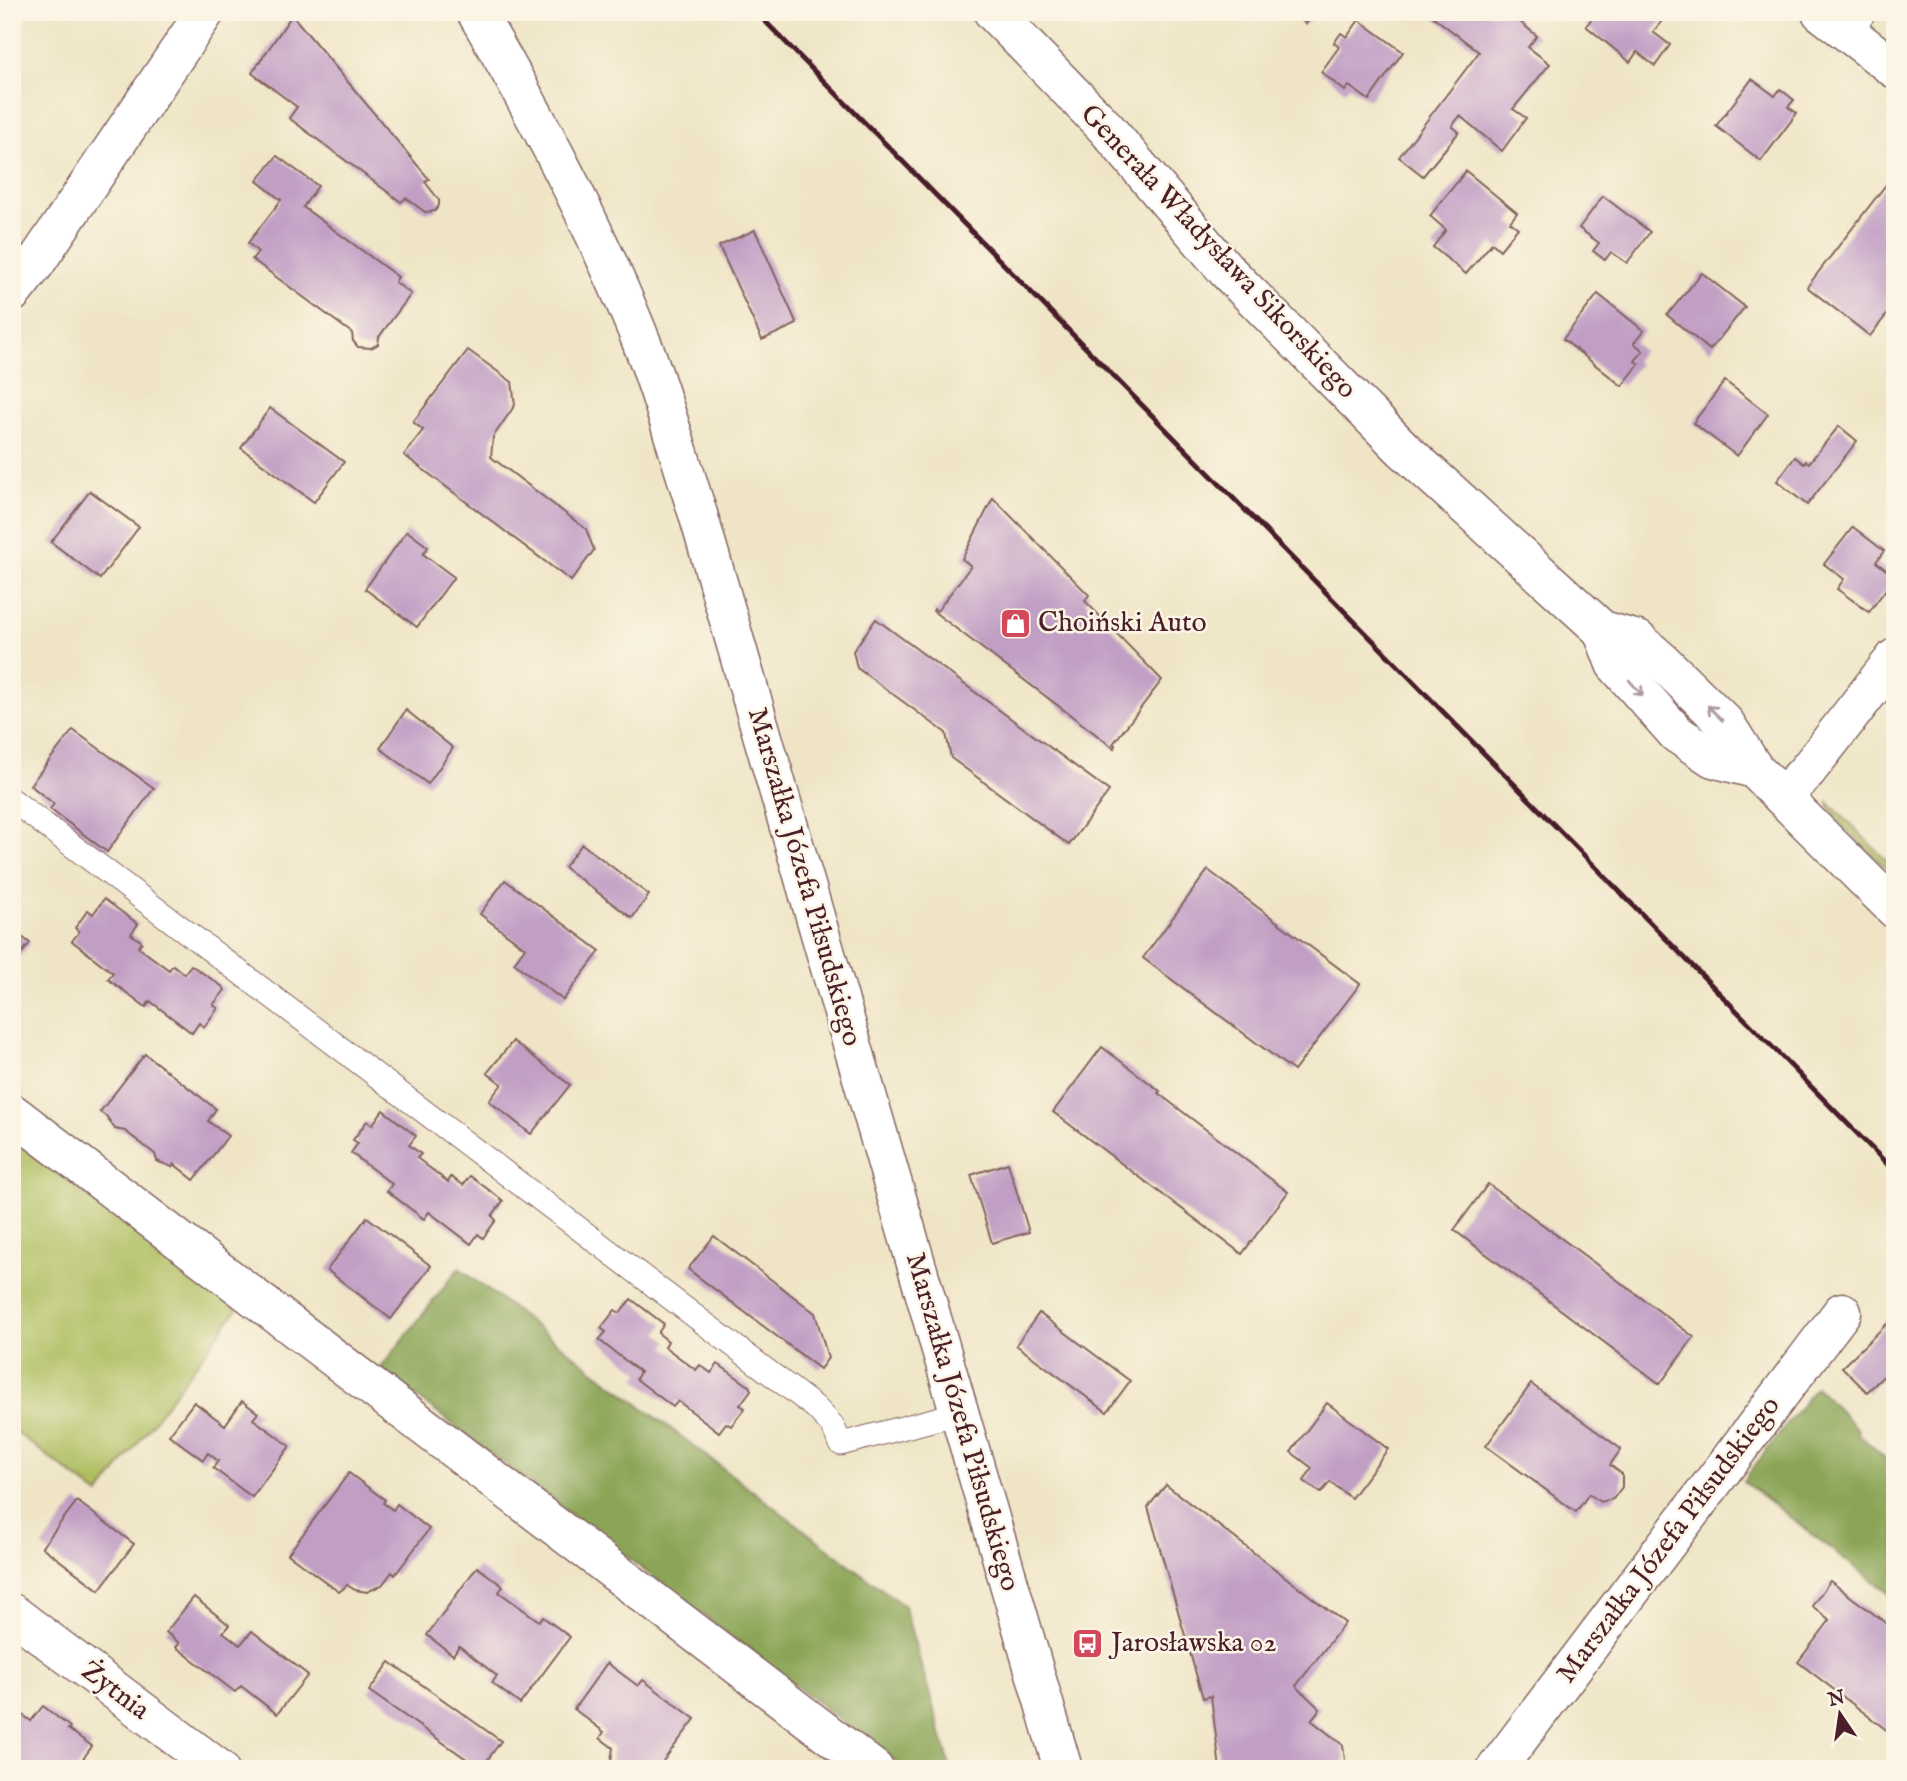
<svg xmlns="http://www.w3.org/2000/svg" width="1907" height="1781" viewBox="0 0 1907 1781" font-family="'IM FELL English',serif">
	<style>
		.green { fill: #afbe60; stroke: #7c6e46; stroke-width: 2 }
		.forest { fill: #8ba556; stroke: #6a6240; stroke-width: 2 }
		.building { fill: #c19fc5 }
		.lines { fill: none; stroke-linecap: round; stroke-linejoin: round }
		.service-casing { stroke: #846461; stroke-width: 25 }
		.minor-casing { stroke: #846461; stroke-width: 41 }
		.secondary-casing { stroke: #846461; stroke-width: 41 }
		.service { stroke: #fff; stroke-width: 23 }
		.minor { stroke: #fff; stroke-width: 38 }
		.secondary { stroke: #fff; stroke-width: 38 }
		.rail { stroke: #4a1f2b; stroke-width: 5 }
		.oneway { stroke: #ae9aa0 }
		.labels { text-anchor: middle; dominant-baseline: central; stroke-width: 5; stroke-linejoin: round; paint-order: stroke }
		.street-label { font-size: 28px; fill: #4a1f2b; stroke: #fcf5e5 }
		.poi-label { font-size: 28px; fill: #4a1f2b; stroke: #fcf5e5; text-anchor: start }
	</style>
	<rect width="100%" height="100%" fill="#fcf5e5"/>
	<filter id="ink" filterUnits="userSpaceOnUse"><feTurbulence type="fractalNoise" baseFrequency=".0143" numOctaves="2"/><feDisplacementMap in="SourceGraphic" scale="14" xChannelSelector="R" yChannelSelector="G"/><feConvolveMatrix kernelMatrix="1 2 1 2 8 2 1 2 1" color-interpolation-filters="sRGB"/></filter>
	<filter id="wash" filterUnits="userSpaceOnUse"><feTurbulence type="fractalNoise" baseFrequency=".00686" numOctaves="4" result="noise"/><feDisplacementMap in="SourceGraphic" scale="28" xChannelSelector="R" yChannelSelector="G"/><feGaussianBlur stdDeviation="1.57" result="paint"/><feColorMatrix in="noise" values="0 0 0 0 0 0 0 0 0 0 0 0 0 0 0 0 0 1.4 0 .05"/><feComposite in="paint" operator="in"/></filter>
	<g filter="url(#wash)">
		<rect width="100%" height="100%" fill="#efe5c6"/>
		<g class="green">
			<path d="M1829 803 1895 869V877L1832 815Z"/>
			<path d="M12 1139 237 1309 99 1495 12 1429Z"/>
		</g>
		<g class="forest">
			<path d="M459 1268 904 1606 951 1769H905L380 1369Z"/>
			<path d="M1816 1387 1858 1430V1434L1895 1467V1598L1743 1481Z"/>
		</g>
		<g id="blocks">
			<g class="building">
				<path d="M1291 12H1316L1306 24Z"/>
				<path d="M1427 12H1508L1537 36 1528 47 1550 64 1513 109 1526 118 1502 151 1460 116 1452 126 1459 132 1423 176 1399 157 1479 52Z"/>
				<path d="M1597 12H1669L1653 32 1670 45 1655 66 1637 52 1630 62 1586 26Z"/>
				<path d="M292 15 429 179 425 182 439 200V205L435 211 425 212 406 198 401 202 289 118 297 107 252 73Z"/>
				<path d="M1359 20 1403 52 1369 100 1349 86 1345 91 1321 72 1339 47 1334 43 1341 33 1347 37Z"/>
				<path d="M1752 79 1775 96 1780 89 1794 100 1788 107 1797 113 1761 161 1716 126Z"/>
				<path d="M277 156 318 186 303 207 398 277 395 282 411 294 379 337 378 344 371 348 358 347 353 341 352 333 252 259 258 252 248 243 281 200 257 181Z"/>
				<path d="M1466 171 1517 213 1510 222 1518 228 1500 250 1492 243 1466 274 1433 247 1446 230 1430 216Z"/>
				<path d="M1888 182 1895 187V304L1870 336 1807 287Z"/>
				<path d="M1603 196 1650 232 1627 263 1611 252 1605 260 1593 251 1599 243 1579 228Z"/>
				<path d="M755 230 797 324 762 340 719 246Z"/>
				<path d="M1702 273 1745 307 1710 350 1667 315Z"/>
				<path d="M1598 294 1644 331 1634 343 1643 351 1635 361 1639 364 1622 386 1563 339Z"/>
				<path d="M468 350 512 382 515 405 493 437 491 457 586 529 594 550 571 581 404 455 423 430 413 422Z"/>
				<path d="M1725 381 1768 414 1737 456 1693 423Z"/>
				<path d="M270 408 344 462 314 502 241 448Z"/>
				<path d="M1839 426 1857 441 1807 505 1777 481 1795 457 1804 464 1806 461 1809 463Z"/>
				<path d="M90 491 139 527 100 579 51 542Z"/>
				<path d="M993 498 1089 595 1085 601 1162 680 1113 744 1115 745 1114 748 933 611 934 609 937 611 971 566 962 559Z"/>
				<path d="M1853 527 1884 551 1876 562 1895 577 1869 612 1837 589 1844 579 1824 564Z"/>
				<path d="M407 531 428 547 423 554 454 577 417 627 365 589Z"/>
				<path d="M876 619 1109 791 1069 845 951 758 946 733 857 668 853 651Z"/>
				<path d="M406 710 453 748 428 784 380 748Z"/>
				<path d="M73 730 154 788 107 852 50 809 54 804 30 785Z"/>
				<path d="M582 844 649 895 632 918 564 867Z"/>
				<path d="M1208 870 1360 984 1294 1071 1143 958Z"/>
				<path d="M505 880 600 951 563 1000 514 963 525 948 480 914Z"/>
				<path d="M104 899 138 924 131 934 142 942 138 947 169 970 173 965 184 974 191 965 223 987 225 990 213 1005 218 1008 204 1027 199 1023 192 1033 150 1001 146 1007 108 979 113 973 72 941 79 932 75 928 88 910 93 914Z"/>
				<path d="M12 930 30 943 12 965Z"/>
				<path d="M513 1041 570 1085 531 1134 489 1101 502 1084 487 1073Z"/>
				<path d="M1102 1047 1160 1091 1158 1093 1288 1192 1242 1254 1053 1112Z"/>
				<path d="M145 1054 216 1109 208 1121 228 1136 194 1180 174 1164 172 1167 157 1161 155 1154 125 1131 115 1129 107 1117 100 1112Z"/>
				<path d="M383 1110 416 1136 409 1145 421 1154 417 1158 448 1182 451 1177 463 1185 470 1176 501 1199 503 1201 492 1216 496 1220 483 1238 478 1234 471 1244 429 1212 424 1219 387 1191 392 1184 351 1153 358 1143 353 1140 367 1121 372 1125Z"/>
				<path d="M1008 1163 1029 1232 992 1243 971 1175Z"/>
				<path d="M1488 1184 1694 1337 1660 1384 1454 1230Z"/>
				<path d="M367 1217 431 1266 391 1319 327 1270Z"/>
				<path d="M714 1236 815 1313 828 1358 820 1369 688 1269Z"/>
				<path d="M631 1299 664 1324 658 1333 668 1341 665 1347 696 1370 700 1365 711 1373 718 1364 749 1386 751 1390 740 1405 745 1408 731 1426 726 1423 719 1432 678 1401 673 1407 636 1379 640 1372 599 1340 606 1332 601 1328 615 1310 620 1313Z"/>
				<path d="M1039 1313 1130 1381 1107 1412 1016 1345Z"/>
				<path d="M1895 1316V1365L1867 1392 1842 1367Z"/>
				<path d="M1531 1384 1621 1449 1610 1465 1622 1474V1487L1613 1499 1600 1502 1589 1494 1576 1512 1486 1446Z"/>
				<path d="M242 1401 258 1413 253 1419 290 1446 252 1497 213 1468 218 1461 208 1453 203 1460 169 1435 194 1402 225 1425Z"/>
				<path d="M1327 1403 1388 1449 1351 1498 1330 1482 1321 1493 1304 1481 1312 1468 1291 1452Z"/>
				<path d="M349 1473 385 1500 383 1503 393 1510 397 1504 429 1529 395 1575 392 1572 382 1585 367 1592 355 1590 347 1585 339 1592 288 1554Z"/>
				<path d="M1166 1485 1345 1623 1296 1686 1320 1709 1311 1720 1343 1745 1346 1769H1220L1211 1696 1203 1698 1148 1507Z"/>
				<path d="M77 1501 134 1544 99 1590 42 1547Z"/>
				<path d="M477 1567 503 1586 499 1592 539 1621 543 1617 570 1637 520 1704 492 1683 497 1676 459 1646 453 1655 427 1635Z"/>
				<path d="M1830 1581 1895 1630 1893 1735 1798 1662 1830 1620 1812 1606Z"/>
				<path d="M194 1597 229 1625 223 1632 240 1645 252 1631 308 1675 277 1714 241 1686 235 1692 176 1647 179 1643 166 1632Z"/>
				<path d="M390 1662 501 1741 481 1769 369 1691Z"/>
				<path d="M607 1663 638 1686 643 1680 695 1719 657 1769H641L638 1766 623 1769 611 1760 613 1748 600 1738 604 1732 574 1709Z"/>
				<path d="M43 1706 70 1727 68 1729 92 1746 76 1769H23L12 1761V1707L31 1721Z"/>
			</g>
		</g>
	</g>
	<g filter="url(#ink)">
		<use href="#blocks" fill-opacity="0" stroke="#846461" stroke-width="2"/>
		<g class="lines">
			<defs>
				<g id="service">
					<path d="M1849 33 1865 12"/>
					<path d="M12 800 815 1407 832 1425 841 1444 959 1413"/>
				</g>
				<g id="minor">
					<path d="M1821 12 1895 69"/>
					<path d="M12 293 35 264 205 12"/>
					<path d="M1783 797 1807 771 1895 658"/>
					<path d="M12 1113 874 1769"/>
					<path d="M12 1613 219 1769"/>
					<path d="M1496 1769 1842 1312"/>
				</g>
				<g id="secondary">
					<path d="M476 12C541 123 601 237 647 356 666 408 681 462 698 514L1063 1769"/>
					<path d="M993 12 1106 128 1227 271 1403 449 1602 630 1615 664 1677 734 1713 758 1754 769"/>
					<path d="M1602 630 1638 640 1664 663 1725 723 1754 769 1895 909"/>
				</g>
			</defs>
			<use href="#service" class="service-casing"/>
			<use href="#minor" class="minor-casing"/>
			<use href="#secondary" class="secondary-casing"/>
			<use href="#service" class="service"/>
			<use href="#minor" class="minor"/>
			<use href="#secondary" class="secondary"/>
			<path class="rail" d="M756 12 1895 1172"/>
		</g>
		<defs><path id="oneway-shaft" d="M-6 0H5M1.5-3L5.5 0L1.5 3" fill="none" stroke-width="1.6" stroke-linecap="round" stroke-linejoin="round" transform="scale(1.75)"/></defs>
		<g class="oneway">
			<use href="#oneway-shaft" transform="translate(1636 688) rotate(49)"/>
			<use href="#oneway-shaft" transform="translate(1715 713) rotate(-135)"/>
		</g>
	</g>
	<defs>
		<symbol id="shop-square" viewBox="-11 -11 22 22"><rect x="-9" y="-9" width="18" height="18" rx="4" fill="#d1495b" stroke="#fcf5e5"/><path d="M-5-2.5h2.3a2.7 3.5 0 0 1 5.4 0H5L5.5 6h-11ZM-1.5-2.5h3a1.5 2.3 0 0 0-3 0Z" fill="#fff"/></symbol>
		<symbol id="bus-square" viewBox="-11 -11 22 22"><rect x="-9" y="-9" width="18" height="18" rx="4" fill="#d1495b" stroke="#fcf5e5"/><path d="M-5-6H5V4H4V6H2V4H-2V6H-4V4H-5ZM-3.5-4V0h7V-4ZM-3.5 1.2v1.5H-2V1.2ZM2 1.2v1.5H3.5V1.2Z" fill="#fff"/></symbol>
	</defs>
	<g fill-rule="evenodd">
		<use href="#shop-square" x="998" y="606" width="35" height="35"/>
		<use href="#bus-square" x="1070" y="1626" width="35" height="35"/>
	</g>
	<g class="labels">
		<g class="street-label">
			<text transform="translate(1218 252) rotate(47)">Generała Władysława Sikorskiego</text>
			<text transform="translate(804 877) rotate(74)">Marszałka Józefa Piłsudskiego</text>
			<text transform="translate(962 1422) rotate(74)">Marszałka Józefa Piłsudskiego</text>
			<text transform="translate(1669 1540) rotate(-53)">Marszałka Józefa Piłsudskiego</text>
			<text transform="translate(115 1691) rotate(37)">Żytnia</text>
		</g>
		<g class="poi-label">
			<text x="1038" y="623">Choiński Auto</text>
			<text x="1111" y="1643">Jarosławska 02</text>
		</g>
	</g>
	<rect width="1907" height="1781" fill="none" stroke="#fcf5e5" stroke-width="42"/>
	<g transform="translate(1840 1714) rotate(347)" stroke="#fcf5e5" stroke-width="5" paint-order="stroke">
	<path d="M0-5L12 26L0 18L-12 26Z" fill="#4a1f2b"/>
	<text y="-10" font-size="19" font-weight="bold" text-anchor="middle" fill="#4a1f2b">N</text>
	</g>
</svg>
